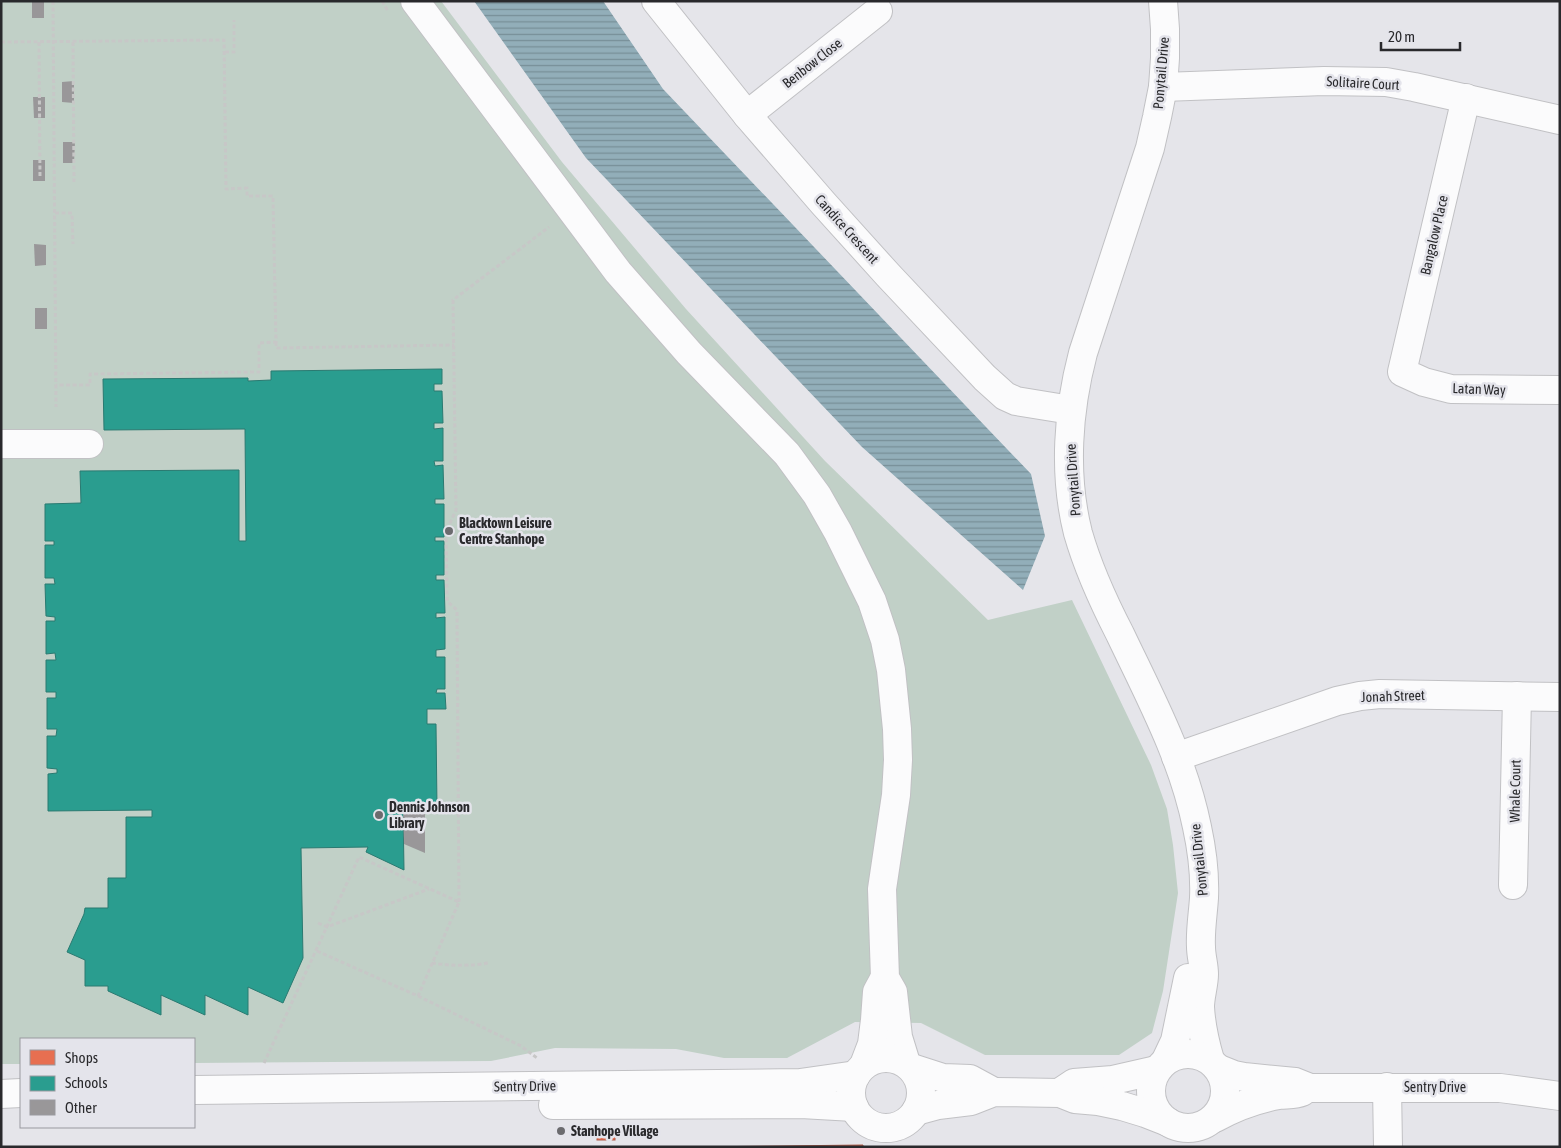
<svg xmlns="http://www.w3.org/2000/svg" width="1561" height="1148" viewBox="0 0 1561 1148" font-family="'Asap Condensed',sans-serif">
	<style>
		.pitch { fill: #c1d0c7 }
		.water { fill: url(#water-rules) }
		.shops { fill: #e76f51; stroke: #ae5a46 }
		.schools { fill: #2a9d8f; stroke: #2a7a71 }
		.building { fill: #999799 }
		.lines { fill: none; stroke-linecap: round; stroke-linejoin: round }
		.minor-casing { stroke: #c1c1c4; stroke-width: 30 }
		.path { stroke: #c7c7c7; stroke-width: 3; stroke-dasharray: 4 2.5; stroke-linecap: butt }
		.minor { stroke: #fbfbfc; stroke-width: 28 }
		.poi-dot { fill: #6b6b6e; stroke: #e4e4eb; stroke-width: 2 }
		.labels { text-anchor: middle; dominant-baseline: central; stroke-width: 5; stroke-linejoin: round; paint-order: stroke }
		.street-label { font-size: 14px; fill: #29292c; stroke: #e4e4eb }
		.poi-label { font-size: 14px; font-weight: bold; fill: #29292c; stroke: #e4e4eb; text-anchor: start }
	</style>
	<defs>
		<pattern id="water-rules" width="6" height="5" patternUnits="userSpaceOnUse" patternTransform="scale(1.25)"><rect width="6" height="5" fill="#92aeb9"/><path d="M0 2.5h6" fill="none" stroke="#778e97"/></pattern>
	</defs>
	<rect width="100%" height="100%" fill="#e5e5ea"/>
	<path class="pitch" d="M1 1H441L562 162 686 309 825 461 988 620 1072 600 1151 765 1167 809 1173 845 1178 893 1163 991 1152 1033 1119 1055H985L921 1023 855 1022 787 1058H724L676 1049 555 1048 491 1061 194 1063V1039H21V1064H1Z"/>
	<path class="water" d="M474 1H603L663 89 1031 474 1045 536 1023 590 862 447 586 158Z"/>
	<g class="shops">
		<rect x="597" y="1133" width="18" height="7"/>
		<path d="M863 1145V1147H695Z"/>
	</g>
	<path class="schools" d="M442 369V384H434V391H442L443 423H434V429L443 428V461H434L435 466 443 465 444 499H435V504H444V537H435V541H444V575H436V580H444L445 613H436V618L445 617V649L436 650V657H445V689H437L436 693H445L446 709H427V724H436L437 808H403L404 870 366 852 368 847 301 848 303 958 283 1003 248 987V1015L205 995V1015L161 995V1015L108 991V986H85V960L67 952 84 914 85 908H108V878H126V817H152V810L48 811V774L57 773V769L47 768V736H56L57 729H47V698H56V692H46V660H56L55 653 46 654V621H55V617L46 616 45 584H55L54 578H45V545H54V541H45V504L81 503 80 471 239 470V541H246L245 429 104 430 103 379 248 378V381L271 380V371Z"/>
	<g class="building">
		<rect x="32" y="1" width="12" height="17"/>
		<path d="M74 81V103L62 102V82Z"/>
		<path d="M33 97H45V118H34Z"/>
		<path d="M63 142H75L74 163H63Z"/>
		<rect x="33" y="160" width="12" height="21"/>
		<path d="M34 244 46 245V265L35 266Z"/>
		<rect x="35" y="308" width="12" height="21"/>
		<path d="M403 808H425V853L404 844Z"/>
	</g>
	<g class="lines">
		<defs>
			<g id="minor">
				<path d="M415 1 618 272 689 353 787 454 817 495 838 532 872 601 885 640 891 670 897 729 898 760 896 795 882 889 885 978 893 992 898 1037 906 1063"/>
				<path d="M656 1 747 115 823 203 888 275 985 378 1005 396 1016 401 1071 410"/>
				<path d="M1163 1 1165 29V58L1163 87 1157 117 1150 148 1083 353C1068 410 1063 474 1078 533 1088 568 1103 601 1120 634 1150 697 1183 758 1197 827 1202 850 1205 875 1204 898 1203 914 1200 931 1201 947 1201 956 1204 965 1204 974 1204 985 1200 996 1200 1007 1201 1025 1205 1043 1210 1060"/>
				<path d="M1163 87 1324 81 1386 82 1414 87 1560 120"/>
				<path d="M1466 98 1402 372 1424 382 1451 389 1560 390"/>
				<path d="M747 115 878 11"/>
				<path d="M1 444H89"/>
				<path d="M1176 757 1337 701 1360 696 1380 694 1560 697"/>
				<path d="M1513 885 1517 696"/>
				<circle cx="1188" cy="1091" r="37"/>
				<circle cx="886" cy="1093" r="35"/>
				<path d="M1166 1060 1175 1041 1188 978"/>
				<path d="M864 1065 872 1044 875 1020 877 992 884 979"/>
				<path d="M912 1068 943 1078 970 1079 994 1092"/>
				<path d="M1219 1069 1234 1075 1244 1077 1295 1082 1310 1088H1500L1560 1096"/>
				<path d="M1387 1087 1388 1147"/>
				<path d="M194 1090 800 1083 856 1075"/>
				<path d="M1062 1091 1074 1083 1113 1080 1157 1070"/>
				<path d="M1 1094 21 1093"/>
				<path d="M553 1105 801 1104 854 1107"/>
				<path d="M916 1111 938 1105 971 1101 994 1092 1060 1093 1075 1099 1098 1101 1122 1106 1145 1113 1168 1122"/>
				<path d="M1215 1118C1235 1107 1256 1099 1279 1095 1286 1094 1295 1095 1302 1092"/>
			</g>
		</defs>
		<use href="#minor" class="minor-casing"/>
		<g class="path">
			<path d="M53 1 56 407"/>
			<path d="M382 1 388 11"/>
			<path d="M1 42 224 40 226 189 247 188V196H273L276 342 259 343V372L90 374V385H56"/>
			<path d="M39 42 40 178"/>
			<path d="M73 42 74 182"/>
			<path d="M225 52H234V20"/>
			<path d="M55 213H72L73 244"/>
			<path d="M276 342V348L454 345"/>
			<path d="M459 902 457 610 448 602 447 599 446 532 456 510 453 300 549 227"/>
			<path d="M318 923 327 927 429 889"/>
			<path d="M317 951 418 996 521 1046 537 1058"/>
			<path d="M432 963C450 966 471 966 488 963"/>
			<path d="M264 1063 359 857 459 902 418 996"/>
		</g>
		<use href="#minor" class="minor"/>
	</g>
	<g class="poi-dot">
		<circle cx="449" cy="531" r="5"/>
		<circle cx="379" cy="815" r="5"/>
		<circle cx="561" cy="1131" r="5"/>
	</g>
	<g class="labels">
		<g class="street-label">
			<text transform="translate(812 63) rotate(-38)">Benbow Close</text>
			<text transform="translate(1161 73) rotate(-85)">Ponytail Drive</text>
			<text transform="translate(1363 83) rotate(3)">Solitaire Court</text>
			<text transform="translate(847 229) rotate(48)">Candice Crescent</text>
			<text transform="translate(1434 235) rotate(-77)">Bangalow Place</text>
			<text transform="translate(1479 389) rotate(2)">Latan Way</text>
			<text transform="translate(1073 480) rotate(-94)">Ponytail Drive</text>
			<text transform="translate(1393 696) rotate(-2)">Jonah Street</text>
			<text transform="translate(1515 791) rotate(-89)">Whale Court</text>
			<text transform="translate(1199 860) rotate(-96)">Ponytail Drive</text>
			<text transform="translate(525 1086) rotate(-1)">Sentry Drive</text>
			<text x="1435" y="1087">Sentry Drive</text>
		</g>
		<g class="poi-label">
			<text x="459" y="523">Blacktown Leisure<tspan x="459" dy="16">Centre Stanhope</tspan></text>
			<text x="389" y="807">Dennis Johnson<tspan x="389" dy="16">Library</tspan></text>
			<text x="571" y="1131">Stanhope Village</text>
		</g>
	</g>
	<rect width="1561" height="1148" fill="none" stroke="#29292c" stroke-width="5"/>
	<rect x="20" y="1038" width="175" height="90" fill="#e4e4eb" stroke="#99999f"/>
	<rect x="30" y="1050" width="25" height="15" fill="#e76f51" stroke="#99999f"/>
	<text x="65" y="1063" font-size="15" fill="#29292c">Shops</text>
	<rect x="30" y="1076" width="25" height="15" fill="#2a9d8f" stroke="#99999f"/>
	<text x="65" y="1088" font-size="15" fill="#29292c">Schools</text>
	<rect x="30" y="1100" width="25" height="15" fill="#999799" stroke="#99999f"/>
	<text x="65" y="1113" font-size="15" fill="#29292c">Other</text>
	<path d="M1381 42v8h79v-8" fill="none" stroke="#29292c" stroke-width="2.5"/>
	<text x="1388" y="42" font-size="15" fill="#29292c" stroke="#e4e4eb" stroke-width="4" paint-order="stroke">20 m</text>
</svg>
